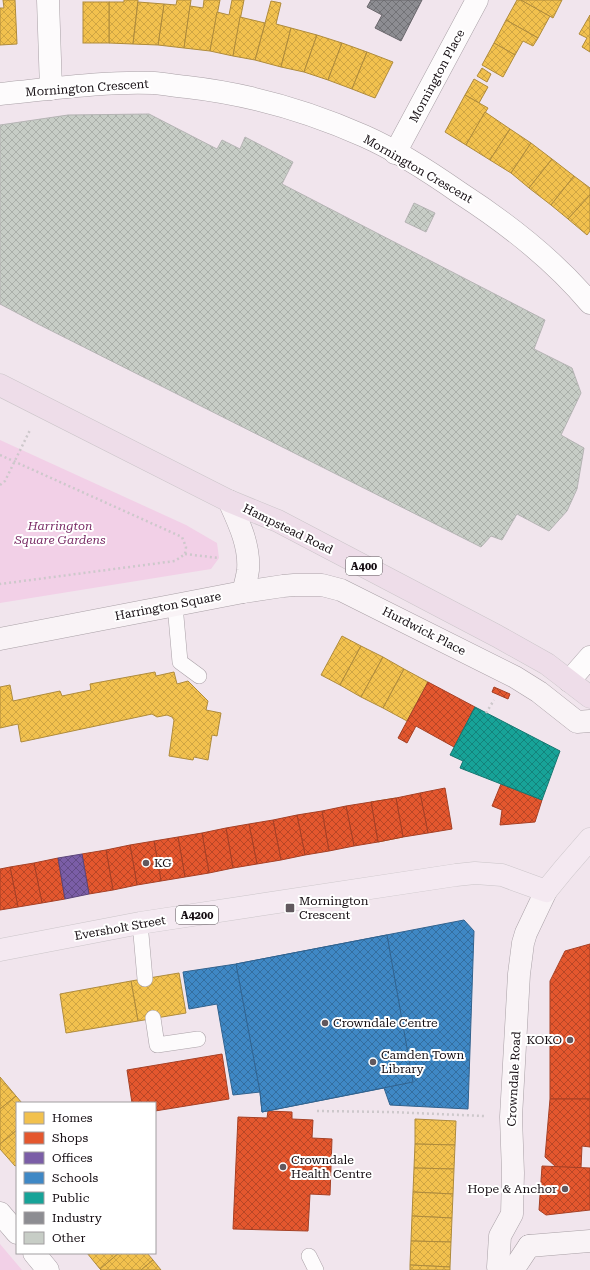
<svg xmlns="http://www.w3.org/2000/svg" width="590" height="1270" viewBox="0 0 590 1270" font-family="'Roboto Serif',serif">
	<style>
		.park { fill: #f2d0e7 }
		.homes { fill: url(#homes-cross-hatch); stroke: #af8b3c }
		.shops { fill: url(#shops-cross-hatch); stroke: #a64025 }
		.offices { fill: url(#offices-cross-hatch); stroke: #5c457a }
		.schools { fill: url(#schools-cross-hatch); stroke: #32638f }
		.public { fill: url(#public-cross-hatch); stroke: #167670 }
		.industry { fill: url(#industry-cross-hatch); stroke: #69666b }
		.building { fill: url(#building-cross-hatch); stroke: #b5b4b4 }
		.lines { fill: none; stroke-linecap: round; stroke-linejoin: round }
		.lane-casing { stroke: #a9a0a6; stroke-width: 16 }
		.street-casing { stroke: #a9a0a6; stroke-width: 23 }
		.secondary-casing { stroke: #a9a0a6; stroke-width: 23 }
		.primary-casing { stroke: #cbc5c9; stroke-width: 23 }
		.highway-casing { stroke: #cbc5c9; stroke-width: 23 }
		.path { stroke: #cdc8cb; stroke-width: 2.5; stroke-dasharray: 2 3; stroke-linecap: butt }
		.lane { stroke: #fdfbfc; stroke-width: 15 }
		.street { stroke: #fdfbfc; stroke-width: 22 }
		.secondary { stroke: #f9f3f6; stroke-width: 22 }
		.primary { stroke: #f4e9f1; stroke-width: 22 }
		.highway { stroke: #eedde9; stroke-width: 22 }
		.poi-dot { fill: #61585e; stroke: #fff; stroke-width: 1.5 }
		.labels { text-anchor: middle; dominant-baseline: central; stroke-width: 4; stroke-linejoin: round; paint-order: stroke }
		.shield { fill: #fff; stroke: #5a5558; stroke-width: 1 }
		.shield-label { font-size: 11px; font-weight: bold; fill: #140c11 }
		.street-label { font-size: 12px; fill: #140c11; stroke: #fff }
		.park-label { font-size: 12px; font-style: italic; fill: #7a2c66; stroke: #fff }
		.poi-label { font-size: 12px; fill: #140c11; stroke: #fff; text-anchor: start }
	</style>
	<defs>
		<pattern id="homes-cross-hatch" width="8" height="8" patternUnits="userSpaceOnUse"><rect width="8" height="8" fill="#f2c14e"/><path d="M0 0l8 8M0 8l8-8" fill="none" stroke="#cfa543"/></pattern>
		<pattern id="shops-cross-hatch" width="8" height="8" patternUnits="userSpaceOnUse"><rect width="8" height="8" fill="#e4572e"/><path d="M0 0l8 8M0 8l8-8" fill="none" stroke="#b84626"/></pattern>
		<pattern id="offices-cross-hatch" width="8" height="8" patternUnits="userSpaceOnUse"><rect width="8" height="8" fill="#7b5ea7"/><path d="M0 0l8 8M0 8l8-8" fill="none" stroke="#644c87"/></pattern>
		<pattern id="schools-cross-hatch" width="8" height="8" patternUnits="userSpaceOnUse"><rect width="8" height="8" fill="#3f88c5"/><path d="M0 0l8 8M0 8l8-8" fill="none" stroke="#346e9f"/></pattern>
		<pattern id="public-cross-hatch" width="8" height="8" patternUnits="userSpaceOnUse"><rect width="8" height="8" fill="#17a398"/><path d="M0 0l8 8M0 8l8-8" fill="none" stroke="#14837b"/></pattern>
		<pattern id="industry-cross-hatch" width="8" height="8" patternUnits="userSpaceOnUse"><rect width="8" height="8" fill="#8d8d92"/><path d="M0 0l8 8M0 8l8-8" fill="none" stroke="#727276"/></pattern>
		<pattern id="building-cross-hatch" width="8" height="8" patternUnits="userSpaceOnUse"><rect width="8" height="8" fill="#c7cdc6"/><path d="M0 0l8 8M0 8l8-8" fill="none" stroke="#aaafa9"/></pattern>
	</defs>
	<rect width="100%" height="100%" fill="#f1e5ed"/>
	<g class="park">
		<path d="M0 440 186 525 217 543 219 558 211 569 0 603Z"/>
		<path d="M0 1244 22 1270H0Z"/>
	</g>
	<g class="homes">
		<path d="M3 0H15L17 44 0 45V8H4Z"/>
		<path d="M124 0H138L133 44 109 43V2H124Z"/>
		<path d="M177 0H191L184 48 158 45 164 4 176 5Z"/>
		<path d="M204 0H220L210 51 184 48 190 6 203 8Z"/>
		<path d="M232 0H244L233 56 210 51 217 12 229 15Z"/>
		<path d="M517 0H521L550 16 538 38 506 20Z"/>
		<path d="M521 0H562L553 18Z"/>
		<path d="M271 1 281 3 276 24 291 28 281 67 255 60Z"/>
		<rect x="83" y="2" width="26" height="41"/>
		<path d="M138 2 164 4 158 45 133 44Z"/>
		<path d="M590 15V52L582 47 587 38 579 34Z"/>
		<path d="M240 17 265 23 255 60 233 56Z"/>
		<path d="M506 20 538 38 533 46 523 41 515 55 494 43Z"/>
		<path d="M291 28 317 35 304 72 281 67Z"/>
		<path d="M317 35 342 43 328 80 304 72Z"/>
		<path d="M342 43 367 52 352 89 328 80Z"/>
		<path d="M494 43 515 55 503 77 482 65Z"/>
		<path d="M367 52 393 62 375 98 352 89Z"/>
		<path d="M482 68 491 74 487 82 477 76Z"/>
		<path d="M474 79 488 87 479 103 465 95Z"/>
		<path d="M465 95 488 108 466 145 445 132Z"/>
		<path d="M485 112 510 129 490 160 466 145Z"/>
		<path d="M510 129 531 143 511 173 490 160Z"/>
		<path d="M531 143 552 159 529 188 511 173Z"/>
		<path d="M552 159 574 176 551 205 529 188Z"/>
		<path d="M574 176 590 188V195L568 219 551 205Z"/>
		<path d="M590 195V231L587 235 568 219Z"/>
		<path d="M342 636 361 646 340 685 321 675Z"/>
		<path d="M361 646 383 657 361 697 340 685Z"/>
		<path d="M383 657 404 669 383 708 361 697Z"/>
		<path d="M404 669 428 682 407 721 383 708Z"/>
		<path d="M155 672 156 676 174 672 177 684 188 681 208 701 206 710 221 713 217 736 212 735 208 760 194 757 193 760 169 756 174 720 172 717 167 715 157 717 152 714 21 742 18 724 0 728V687L10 685 13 701 60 691 62 696 91 690 90 684Z"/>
		<path d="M396 798 403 837 378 842 371 802Z"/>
		<path d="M179 973 186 1013 138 1021 131 981Z"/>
		<path d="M131 981 138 1021 66 1033 60 994Z"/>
		<path d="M0 1077 16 1096 0 1109Z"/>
		<path d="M16 1096 22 1103H17V1130L0 1144V1109Z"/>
		<path d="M415 1119 456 1121 455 1145 415 1144Z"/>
		<path d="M17 1130V1165L15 1166 0 1149V1144Z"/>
		<path d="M415 1144 455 1145 454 1169 414 1168Z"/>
		<path d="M414 1168 454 1169 453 1194 413 1192Z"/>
		<path d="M413 1192 453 1194 452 1218 412 1216Z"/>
		<path d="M412 1216 452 1218 451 1242 411 1241Z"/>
		<path d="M411 1241 451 1242 450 1267 410 1265Z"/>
		<path d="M87 1253H119L100 1269Z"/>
		<path d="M119 1253H147L153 1260 141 1270H101L100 1269Z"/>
		<path d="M153 1260 161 1270H141Z"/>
		<path d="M410 1265 450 1267V1270H410Z"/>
	</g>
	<g class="shops">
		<path d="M428 682 475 707 454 747 416 726 407 743 398 738Z"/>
		<path d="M494 687 510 694 508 699 492 692Z"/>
		<path d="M501 784 542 800 535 822 500 825 502 810 492 806Z"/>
		<path d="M445 788 452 829 428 833 420 793Z"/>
		<path d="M420 793 428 833 403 837 396 798Z"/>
		<path d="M396 798 403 837 378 842 371 802Z"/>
		<path d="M371 802 378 842 354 846 346 806Z"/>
		<path d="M346 806 354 846 329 851 322 811Z"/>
		<path d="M322 811 329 851 305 855 297 815Z"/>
		<path d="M297 815 305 855 281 860 273 820Z"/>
		<path d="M273 820 281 860 257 864 249 824Z"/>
		<path d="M249 824 257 864 233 868 226 828Z"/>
		<path d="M226 828 233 868 209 873 202 833Z"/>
		<path d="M202 833 209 873 185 877 178 837Z"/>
		<path d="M178 837 185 877 161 881 154 841Z"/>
		<path d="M154 841 161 881 137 885 130 845Z"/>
		<path d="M130 845 137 885 113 890 106 850Z"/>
		<path d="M106 850 113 890 89 894 82 854Z"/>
		<path d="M58 858 65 899 42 903 34 863Z"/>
		<path d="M34 863 42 903 18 907 10 867Z"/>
		<path d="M10 867 18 907 0 910V869Z"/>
		<path d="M590 944V1099H550V981L565 951Z"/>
		<path d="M222 1054 229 1099 155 1111V1103H132L127 1070Z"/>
		<path d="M550 1099H590V1147L582 1146 581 1168 556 1167 545 1157Z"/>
		<path d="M268 1111 292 1112V1119L313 1120 312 1138 332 1139 330 1195 310 1194 308 1231 233 1229 238 1117 267 1118Z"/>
		<path d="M542 1166 590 1168V1210L546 1215 539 1210Z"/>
	</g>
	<path class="offices" d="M82 854 89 894 65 899 58 858Z"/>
	<g class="schools">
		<path d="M464 920 474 931 468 1109 390 1105 384 1088 262 1112 260 1092 233 1095 217 1004 189 1009 183 972 236 964Z"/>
		<path d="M387 935 413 1082 262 1112 260 1092 236 964Z"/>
	</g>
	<path class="public" d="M475 707 560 751 542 800 460 768 463 761 450 755Z"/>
	<path class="industry" d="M371 0H422L401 41 375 28 382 15 367 7Z"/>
	<g class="building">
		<path d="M149 114 217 149 222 140 240 149 245 137 293 162 282 184 545 320 534 349 572 368 581 393 561 435 584 448 577 489 567 511 549 531 517 514 502 540 491 536 481 547 38 324 0 304V125L68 115Z"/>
		<path d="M414 203 435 213 426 232 405 222Z"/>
	</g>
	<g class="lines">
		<defs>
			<g id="lane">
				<path d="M175 605 180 662 199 676"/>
				<path d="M140 923 145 979"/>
				<path d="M153 1018 157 1045 198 1039"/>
				<path d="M309 1256 316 1270"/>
			</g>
			<g id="street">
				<path d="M48 0 51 89"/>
				<path d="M0 94C51 89 103 81 154 83 165 84 176 86 187 87 248 94 308 111 364 136 398 151 430 172 460 193 508 224 553 259 590 303"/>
				<path d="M395 153 477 0"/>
				<path d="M569 681 590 657"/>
				<path d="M0 1213 17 1233"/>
				<path d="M34 1253 48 1270"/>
			</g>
			<g id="secondary">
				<path d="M229 501C239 523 250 546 248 570 247 578 245 585 243 592"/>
				<path d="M0 639 243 592 283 586 294 585H322L341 590 515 677 539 692 577 722 590 721"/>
				<path d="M529 1246 590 1241"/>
				<path d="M500 1270 498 1267 500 1236 512 1214 513 1173 511 1117 519 974 523 943 526 933 546 891"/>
				<path d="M513 1270 529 1246"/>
			</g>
			<path id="primary" d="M0 950 140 923 456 875 475 873 502 875 546 891 564 869 590 839"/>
			<path id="highway" d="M0 385 229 501 278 521 497 636 547 664 590 697"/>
		</defs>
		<use href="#lane" class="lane-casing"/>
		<use href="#street" class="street-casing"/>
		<use href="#secondary" class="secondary-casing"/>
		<use href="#primary" class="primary-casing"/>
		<use href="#highway" class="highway-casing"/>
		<g class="path">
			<path d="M0 455 182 537 186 547 185 554 175 561 0 584"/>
			<path d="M0 485 5 481 30 430"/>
			<path d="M185 554 219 558"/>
			<path d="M486 713 494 700"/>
			<path d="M317 1111 391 1112 484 1116"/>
		</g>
		<use href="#lane" class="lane"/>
		<use href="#street" class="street"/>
		<use href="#secondary" class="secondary"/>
		<use href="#primary" class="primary"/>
		<use href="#highway" class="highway"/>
	</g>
	<g class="poi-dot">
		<circle cx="146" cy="863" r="4"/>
		<rect x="285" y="903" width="10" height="10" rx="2"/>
		<circle cx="325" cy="1023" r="4"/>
		<circle cx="570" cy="1040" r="4"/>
		<circle cx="373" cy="1062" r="4"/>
		<circle cx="283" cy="1167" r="4"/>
		<circle cx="565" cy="1189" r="4"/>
	</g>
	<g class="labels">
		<g class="shield">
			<rect x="346" y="557" width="36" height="18" rx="3"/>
			<rect x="176" y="906" width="42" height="18" rx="3"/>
		</g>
		<g class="shield-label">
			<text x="364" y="566">A400</text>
			<text x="197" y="915">A4200</text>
		</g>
		<g class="street-label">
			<text transform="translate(437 76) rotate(-62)">Mornington Place</text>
			<text transform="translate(87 88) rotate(-4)">Mornington Crescent</text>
			<text transform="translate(418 169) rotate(30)">Mornington Crescent</text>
			<text transform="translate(288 529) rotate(26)">Hampstead Road</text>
			<text transform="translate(168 606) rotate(-11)">Harrington Square</text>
			<text transform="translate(424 631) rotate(27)">Hurdwick Place</text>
			<text transform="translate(120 928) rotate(-10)">Eversholt Street</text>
			<text transform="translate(514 1079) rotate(-87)">Crowndale Road</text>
		</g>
		<g class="park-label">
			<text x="60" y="526">Harrington<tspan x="60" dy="14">Square Gardens</tspan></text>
		</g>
		<g class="poi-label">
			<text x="154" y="863">KG</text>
			<text x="299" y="901">Mornington<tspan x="299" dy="14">Crescent</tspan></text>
			<text x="333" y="1023">Crowndale Centre</text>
			<text x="562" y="1040" text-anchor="end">KOKO</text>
			<text x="381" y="1055">Camden Town<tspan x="381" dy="14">Library</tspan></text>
			<text x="291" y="1160">Crowndale<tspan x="291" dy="14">Health Centre</tspan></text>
			<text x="557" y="1189" text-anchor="end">Hope &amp; Anchor</text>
		</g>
	</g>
	<rect x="16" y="1102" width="140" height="152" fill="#ffffff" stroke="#a19ea0"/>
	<rect x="24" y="1112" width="20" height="12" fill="#f2c14e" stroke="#a19ea0"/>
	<text x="52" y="1122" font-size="12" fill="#140c11">Homes</text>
	<rect x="24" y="1132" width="20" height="12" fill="#e4572e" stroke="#a19ea0"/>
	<text x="52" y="1142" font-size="12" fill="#140c11">Shops</text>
	<rect x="24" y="1152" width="20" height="12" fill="#7b5ea7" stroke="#a19ea0"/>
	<text x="52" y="1162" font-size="12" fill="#140c11">Offices</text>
	<rect x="24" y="1172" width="20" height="12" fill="#3f88c5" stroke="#a19ea0"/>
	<text x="52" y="1182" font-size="12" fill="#140c11">Schools</text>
	<rect x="24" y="1192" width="20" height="12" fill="#17a398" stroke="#a19ea0"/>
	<text x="52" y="1202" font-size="12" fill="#140c11">Public</text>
	<rect x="24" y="1212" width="20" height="12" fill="#8d8d92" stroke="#a19ea0"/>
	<text x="52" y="1222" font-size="12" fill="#140c11">Industry</text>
	<rect x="24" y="1232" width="20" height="12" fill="#c7cdc6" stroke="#a19ea0"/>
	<text x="52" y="1242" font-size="12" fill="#140c11">Other</text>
</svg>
